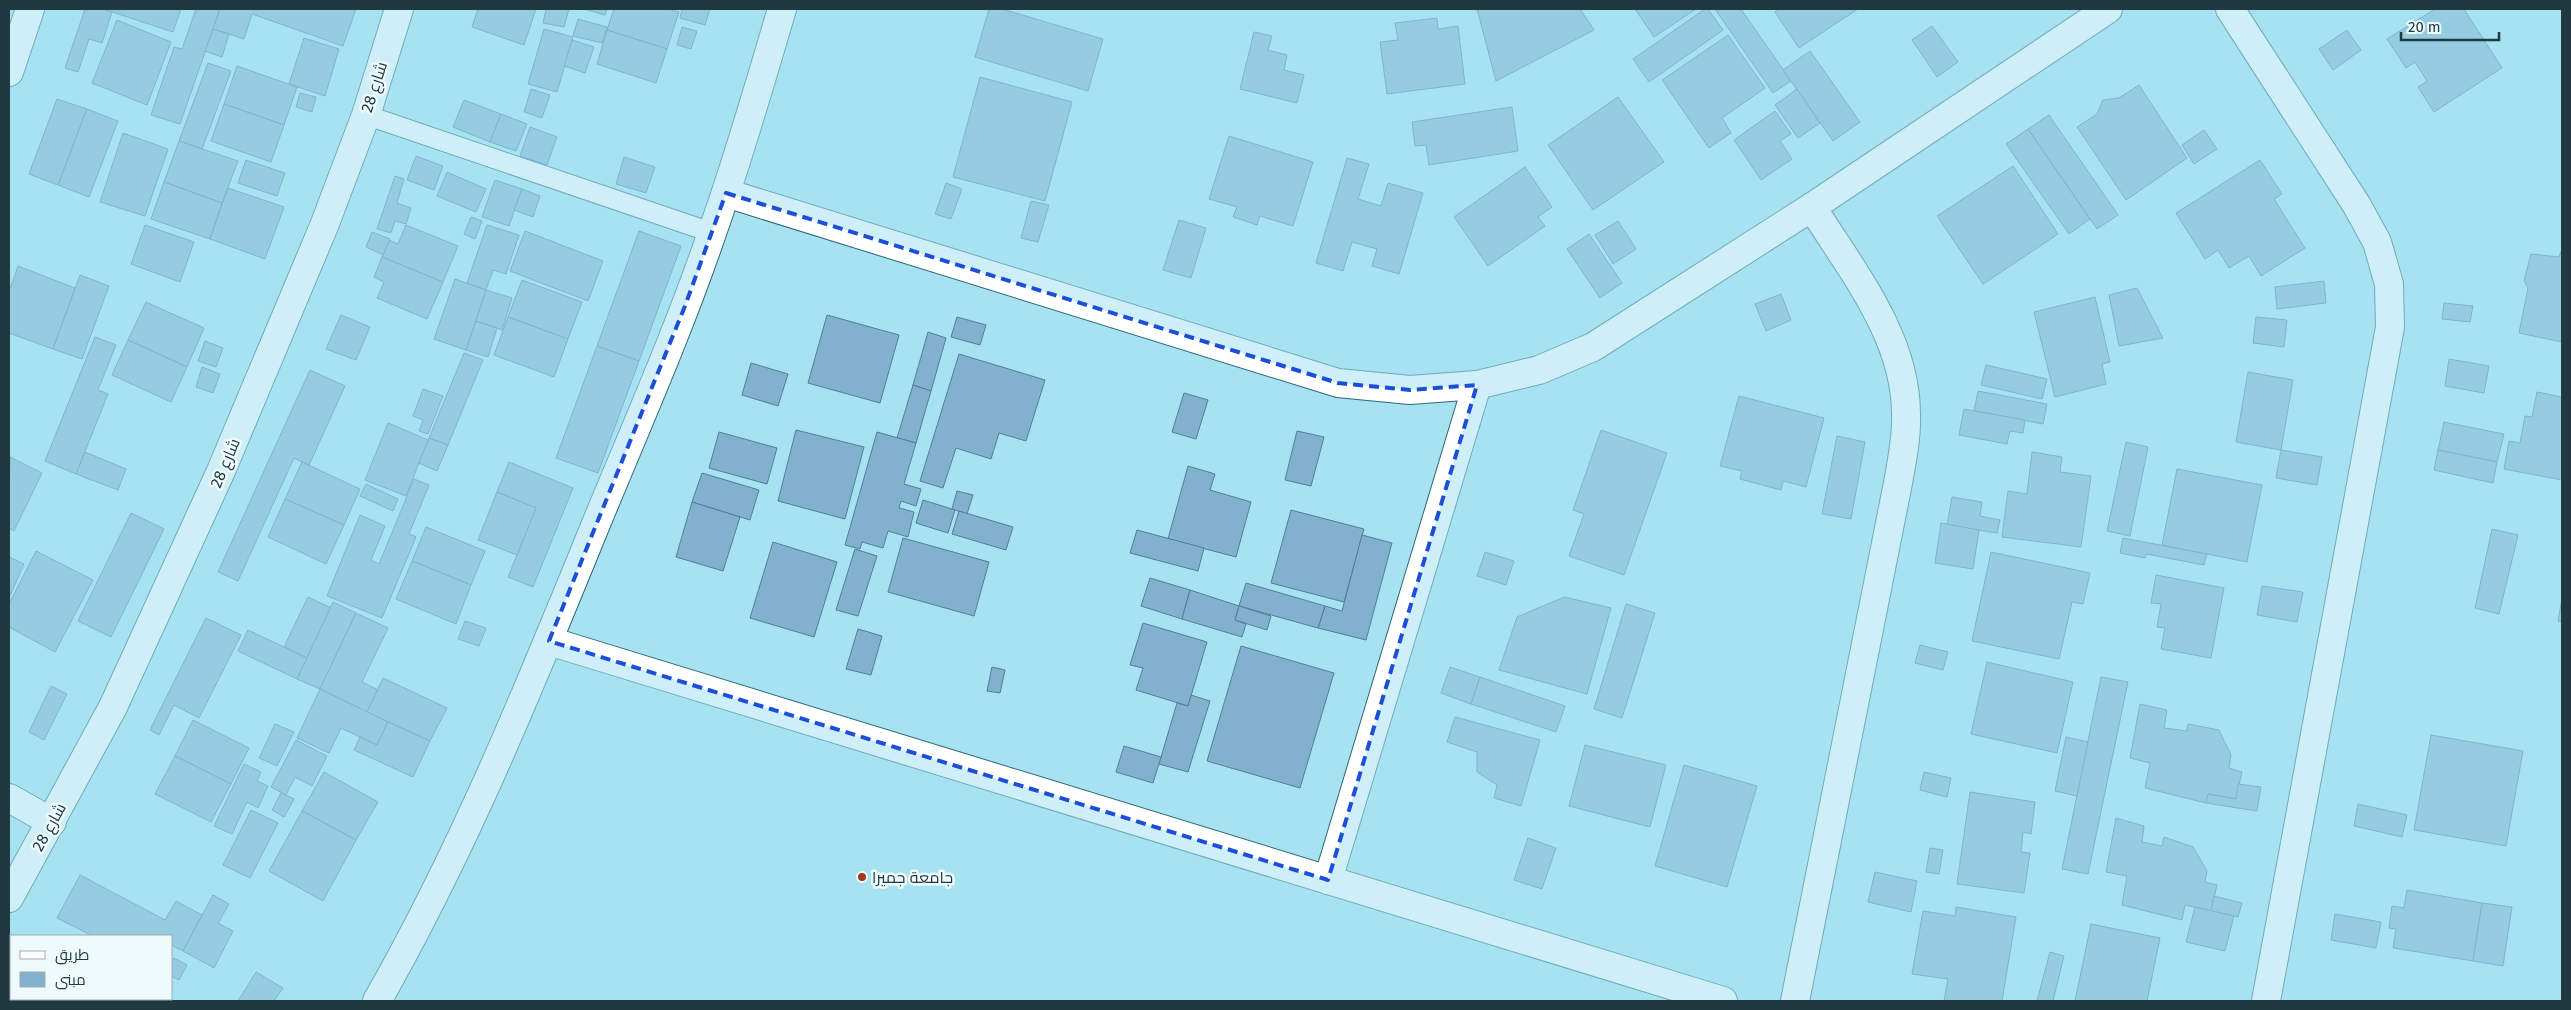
<svg xmlns="http://www.w3.org/2000/svg" width="2571" height="1010" viewBox="0 0 2571 1010" font-family="'Fira Sans',Cairo,sans-serif">
	<style>
		.building { fill: #82b1cd; stroke: #517e99 }
		.lines { fill: none; stroke-linecap: round; stroke-linejoin: round }
		.service-casing { stroke: #2e6876; stroke-width: 21 }
		.minor-casing { stroke: #2e6876; stroke-width: 30 }
		.service { stroke: #fff; stroke-width: 19 }
		.minor { stroke: #fff; stroke-width: 28 }
		.marked { fill: none; stroke: #1d4ed8; stroke-width: 4; stroke-dasharray: 10 6; stroke-linejoin: round }
		.poi-dot { fill: #a0381b; stroke: #effafd; stroke-width: 2 }
		.labels { text-anchor: middle; dominant-baseline: central; stroke-width: 5; stroke-linejoin: round; paint-order: stroke }
		.street-label { font-size: 16px; fill: #20393f; stroke: #effafd }
		.poi-label { font-size: 16px; fill: #20393f; stroke: #effafd; text-anchor: start }
	</style>
	<rect width="100%" height="100%" fill="#a6e2f2"/>
	<g class="building">
		<path d="M85 9H103L112 12 102 43 89 39 78 72 65 68Z"/>
		<path d="M103 9H181L173 32Z"/>
		<path d="M196 9H220L180 124 151 115 174 47 182 49Z"/>
		<path d="M220 9H356L343 46 252 14 244 39 213 29Z"/>
		<path d="M478 9H536L524 45 472 27Z"/>
		<path d="M546 9H569L564 27 543 23Z"/>
		<path d="M584 9H607L605 15Z"/>
		<path d="M614 9H668L679 12 667 49 607 30Z"/>
		<path d="M682 9H710L705 25 680 18Z"/>
		<path d="M989 9H1002L1103 39 1088 91 975 57Z"/>
		<path d="M1477 9H1580L1594 30 1496 81Z"/>
		<path d="M1635 9H1696L1654 37Z"/>
		<path d="M1705 9H1708L1723 30 1649 82 1633 59Z"/>
		<path d="M1715 9H1741L1791 81 1773 93Z"/>
		<path d="M1779 9H1858L1799 48 1775 12Z"/>
		<path d="M2435 9H2464L2502 68 2434 112 2418 87 2427 81 2415 62 2406 68 2387 39Z"/>
		<path d="M1437 18 1438 29 1458 26 1465 84 1387 94 1380 42 1398 40 1395 23Z"/>
		<path d="M578 19 607 27 602 43 573 36Z"/>
		<path d="M117 20 171 42 147 105 92 83Z"/>
		<path d="M1932 26 1958 62 1937 77 1912 40Z"/>
		<path d="M682 27 697 31 691 49 677 45Z"/>
		<path d="M213 29 229 34 222 57 205 51Z"/>
		<path d="M544 29 573 37 557 92 528 84Z"/>
		<path d="M607 30 667 49 656 83 597 64Z"/>
		<path d="M2347 30 2361 50 2333 70 2319 49Z"/>
		<path d="M1254 32 1272 36 1268 50 1287 55 1284 70 1304 75 1297 103 1240 89Z"/>
		<path d="M1728 35 1765 88 1722 118 1731 133 1709 148 1662 80Z"/>
		<path d="M304 38 339 49 325 96 289 84Z"/>
		<path d="M572 40 594 47 585 73 564 66Z"/>
		<path d="M1810 51 1860 122 1833 141 1783 70Z"/>
		<path d="M208 63 231 71 202 149 179 141Z"/>
		<path d="M237 66 297 87 284 125 224 104Z"/>
		<path d="M980 77 1072 102 1045 201 953 177Z"/>
		<path d="M2139 85 2187 158 2126 200 2077 127 2097 114 2103 100 2119 98Z"/>
		<path d="M531 89 550 95 542 118 524 112Z"/>
		<path d="M1797 89 1820 123 1798 138 1775 105Z"/>
		<path d="M300 93 316 97 312 112 296 107Z"/>
		<path d="M1618 97 1664 162 1593 210 1548 145Z"/>
		<path d="M57 99 87 109 58 185 29 174Z"/>
		<path d="M464 100 501 114 490 142 453 127Z"/>
		<path d="M224 104 284 125 271 162 211 141Z"/>
		<path d="M1512 107 1518 151 1429 165 1426 145 1415 146 1412 122Z"/>
		<path d="M87 109 118 121 89 197 58 185Z"/>
		<path d="M1775 111 1791 134 1780 141 1792 159 1761 180 1734 140Z"/>
		<path d="M501 114 527 124 516 151 490 142Z"/>
		<path d="M2049 115 2118 215 2097 229 2028 129Z"/>
		<path d="M530 127 557 137 547 165 520 156Z"/>
		<path d="M2028 129 2090 219 2069 234 2006 144Z"/>
		<path d="M2204 130 2217 149 2194 164 2182 145Z"/>
		<path d="M123 133 168 149 145 216 100 202Z"/>
		<path d="M1229 136 1313 162 1293 226 1260 216 1257 225 1233 217 1237 207 1209 199Z"/>
		<path d="M179 141 238 161 222 203 164 182Z"/>
		<path d="M416 156 443 166 434 190 407 180Z"/>
		<path d="M624 157 655 167 646 193 616 184Z"/>
		<path d="M1347 158 1369 164 1358 199 1381 206 1388 183 1423 193 1399 274 1372 266 1377 249 1352 242 1343 271 1316 263Z"/>
		<path d="M246 160 285 173 277 196 238 183Z"/>
		<path d="M2260 160 2282 194 2274 199 2305 248 2261 276 2249 256 2229 268 2218 250 2205 259 2176 213Z"/>
		<path d="M2013 166 2058 234 1983 284 1937 216Z"/>
		<path d="M1525 167 1552 207 1538 217 1545 226 1488 266 1454 217Z"/>
		<path d="M447 172 486 189 476 212 437 196Z"/>
		<path d="M395 176 404 179 397 203 411 208 406 224 395 221 391 233 377 229Z"/>
		<path d="M495 180 522 189 509 226 482 217Z"/>
		<path d="M164 182 222 203 210 239 151 219Z"/>
		<path d="M946 183 962 189 951 219 935 214Z"/>
		<path d="M228 188 284 207 265 259 210 239Z"/>
		<path d="M522 189 540 196 533 217 514 210Z"/>
		<path d="M1031 201 1049 205 1038 242 1021 238Z"/>
		<path d="M471 217 482 221 475 239 464 234Z"/>
		<path d="M1179 220 1206 228 1191 278 1163 270Z"/>
		<path d="M1618 221 1636 249 1613 264 1595 235Z"/>
		<path d="M145 225 194 242 180 282 131 264Z"/>
		<path d="M406 225 458 246 443 282 382 257 389 240 398 244Z"/>
		<path d="M487 225 519 235 506 274 493 270 486 290 467 283Z"/>
		<path d="M525 231 603 261 588 301 510 271Z"/>
		<path d="M639 231 681 246 639 361 597 346Z"/>
		<path d="M372 232 390 239 383 255 366 247Z"/>
		<path d="M1589 234 1622 283 1600 298 1567 249Z"/>
		<path d="M2562 249V342L2519 333 2528 288 2524 281 2531 254 2559 257Z"/>
		<path d="M382 257 443 282 427 319 377 298 384 282 374 277Z"/>
		<path d="M18 266 75 288 53 349 9 333V292Z"/>
		<path d="M80 275 109 286 82 359 53 349Z"/>
		<path d="M455 279 486 290 466 350 434 339Z"/>
		<path d="M522 280 582 302 568 339 508 317Z"/>
		<path d="M2324 281 2326 303 2277 309 2275 287Z"/>
		<path d="M2137 288 2163 338 2119 346 2109 295Z"/>
		<path d="M486 290 512 298 502 330 476 321Z"/>
		<path d="M1781 294 1791 320 1766 331 1755 304Z"/>
		<path d="M2095 297 2110 362 2102 364 2106 384 2055 397 2034 312Z"/>
		<path d="M146 302 204 328 187 367 128 340Z"/>
		<path d="M2444 303 2473 306 2470 322 2442 319Z"/>
		<path d="M341 315 370 327 356 360 326 349Z"/>
		<path d="M827 315 899 335 880 403 808 383Z"/>
		<path d="M508 317 568 339 554 377 494 355Z"/>
		<path d="M957 317 986 325 980 345 951 337Z"/>
		<path d="M2256 317 2287 320 2284 347 2253 343Z"/>
		<path d="M476 321 497 328 488 357 466 350Z"/>
		<path d="M928 332 946 338 931 391 913 385Z"/>
		<path d="M95 337 116 345 98 390 108 394 76 474 45 461Z"/>
		<path d="M128 340 187 367 171 402 112 375Z"/>
		<path d="M205 341 223 348 216 367 198 361Z"/>
		<path d="M597 346 639 361 598 473 556 458Z"/>
		<path d="M464 353 483 360 448 445 429 438Z"/>
		<path d="M959 354 1045 380 1026 441 999 433 991 459 956 448 943 488 920 481Z"/>
		<path d="M2449 359 2489 366 2484 393 2445 386Z"/>
		<path d="M751 363 788 374 778 406 742 395Z"/>
		<path d="M1986 365 2047 379 2042 399 1981 385Z"/>
		<path d="M202 367 220 374 213 393 196 387Z"/>
		<path d="M310 370 345 386 309 465 294 458 238 581 218 572Z"/>
		<path d="M2248 372 2293 380 2281 450 2236 442Z"/>
		<path d="M913 385 931 391 916 443 897 438Z"/>
		<path d="M423 389 443 396 428 434 419 431 423 420 413 416Z"/>
		<path d="M1978 391 2047 404 2043 424 1974 411Z"/>
		<path d="M2537 392 2562 397V480L2504 469 2509 441 2520 443 2525 416 2532 417Z"/>
		<path d="M1184 393 1208 400 1196 439 1172 432Z"/>
		<path d="M1739 396 1824 418 1806 487 1783 481 1781 490 1740 479 1742 471 1720 466Z"/>
		<path d="M1964 409 2025 420 2023 433 2010 431 2007 444 1959 435Z"/>
		<path d="M2444 422 2504 434 2497 462 2438 450Z"/>
		<path d="M388 423 428 440 406 496 365 480Z"/>
		<path d="M796 430 864 447 845 519 778 501Z"/>
		<path d="M1601 430 1667 453 1624 575 1569 556 1584 514 1573 510Z"/>
		<path d="M1297 431 1324 437 1311 486 1285 480Z"/>
		<path d="M719 432 777 448 767 484 709 468Z"/>
		<path d="M877 432 916 443 904 484 921 489 916 506 901 501 899 508 914 512 908 537 888 531 883 548 862 542 860 549 845 545Z"/>
		<path d="M1837 436 1865 442 1851 519 1822 514Z"/>
		<path d="M429 438 448 445 437 471 419 463Z"/>
		<path d="M2126 442 2148 447 2130 536 2107 531Z"/>
		<path d="M2281 450 2322 457 2317 485 2276 478Z"/>
		<path d="M2438 450 2497 462 2493 483 2434 470Z"/>
		<path d="M85 452 126 469 118 490 76 474Z"/>
		<path d="M2032 452 2062 457 2060 472 2091 476 2081 547 2002 537 2008 491 2027 494Z"/>
		<path d="M10 457 42 473 14 531 9 528Z"/>
		<path d="M302 462 360 489 344 525 285 499Z"/>
		<path d="M509 462 573 488 533 587 508 577 536 508 497 492Z"/>
		<path d="M1188 466 1215 474 1210 490 1251 502 1236 557 1168 539Z"/>
		<path d="M2177 469 2262 485 2247 562 2162 545Z"/>
		<path d="M702 473 759 490 750 520 692 502Z"/>
		<path d="M414 479 429 485 409 534 416 537 382 618 327 596 360 515 385 526 371 560 379 564Z"/>
		<path d="M366 484 398 499 393 511 360 496Z"/>
		<path d="M957 491 973 495 967 514 952 509Z"/>
		<path d="M497 492 536 508 517 555 478 540Z"/>
		<path d="M1952 497 1982 502 1980 516 2000 520 1997 533 1947 525Z"/>
		<path d="M285 499 344 525 326 564 268 537Z"/>
		<path d="M923 500 955 510 948 533 916 523Z"/>
		<path d="M692 502 740 517 723 571 676 557Z"/>
		<path d="M1291 510 1364 529 1344 602 1271 583Z"/>
		<path d="M959 511 1013 527 1006 550 952 534Z"/>
		<path d="M131 513 164 529 111 637 78 621Z"/>
		<path d="M1941 523 1979 530 1973 569 1935 563Z"/>
		<path d="M426 527 485 551 471 585 412 561Z"/>
		<path d="M2492 529 2518 535 2499 614 2475 608Z"/>
		<path d="M1137 530 1204 548 1198 571 1130 553Z"/>
		<path d="M1362 535 1392 543 1366 640 1318 628 1325 606 1342 611Z"/>
		<path d="M903 538 989 562 974 616 888 592Z"/>
		<path d="M2123 538 2207 554 2204 565 2146 554 2145 558 2120 553Z"/>
		<path d="M773 542 837 562 814 637 750 618Z"/>
		<path d="M855 549 877 556 858 616 836 610Z"/>
		<path d="M36 551 93 580 55 652 9 627V604Z"/>
		<path d="M1485 552 1514 561 1506 585 1477 576Z"/>
		<path d="M1991 552 2090 573 2083 604 2072 602 2059 659 1972 641Z"/>
		<path d="M9 557 24 564 9 598Z"/>
		<path d="M412 561 471 585 456 624 396 599Z"/>
		<path d="M2156 575 2224 588 2211 658 2161 649 2165 628 2157 627 2161 604 2151 603Z"/>
		<path d="M1150 578 1190 590 1182 619 1141 606Z"/>
		<path d="M1246 583 1325 606 1318 628 1239 606Z"/>
		<path d="M2262 586 2303 592 2297 622 2257 615Z"/>
		<path d="M1190 590 1239 606 1235 620 1246 624 1242 637 1182 619Z"/>
		<path d="M308 597 331 608 307 658 284 647Z"/>
		<path d="M1564 597 1611 608 1587 694 1499 670 1517 617Z"/>
		<path d="M2562 598V622L2558 621Z"/>
		<path d="M333 602 356 613 320 689 297 679Z"/>
		<path d="M1626 604 1655 613 1622 718 1594 709Z"/>
		<path d="M1239 606 1271 616 1267 630 1235 620Z"/>
		<path d="M356 613 388 628 362 682 378 690 367 712 320 689Z"/>
		<path d="M206 618 241 635 199 718 174 705 159 735 150 730Z"/>
		<path d="M465 621 486 628 479 646 458 639Z"/>
		<path d="M1143 623 1207 642 1188 706 1136 690 1143 668 1130 665Z"/>
		<path d="M858 629 882 636 871 675 846 669Z"/>
		<path d="M248 630 307 658 297 679 238 651Z"/>
		<path d="M1920 645 1948 652 1943 670 1915 663Z"/>
		<path d="M1241 646 1334 673 1300 788 1207 761Z"/>
		<path d="M1987 662 2073 682 2057 753 1971 734Z"/>
		<path d="M992 667 1005 670 1000 693 987 691Z"/>
		<path d="M1450 667 1480 677 1471 704 1441 693Z"/>
		<path d="M1480 677 1565 706 1556 732 1471 704Z"/>
		<path d="M2101 677 2128 682 2088 874 2062 869Z"/>
		<path d="M383 678 447 708 430 741 367 712Z"/>
		<path d="M51 686 67 694 44 740 29 732Z"/>
		<path d="M320 689 388 722 377 745 341 728 329 753 297 738Z"/>
		<path d="M1191 695 1210 701 1188 772 1159 764 1177 703 1188 706Z"/>
		<path d="M2140 704 2167 710 2164 728 2187 731 2188 724 2219 730 2231 755 2229 768 2242 772 2236 799 2208 794 2206 803 2145 788 2150 763 2130 758Z"/>
		<path d="M1455 717 1540 740 1521 806 1494 798 1497 785 1477 772V752L1447 742Z"/>
		<path d="M193 720 249 748 231 784 175 756Z"/>
		<path d="M388 722 430 741 413 777 354 750 360 737 377 745Z"/>
		<path d="M275 724 294 732 277 766 259 758Z"/>
		<path d="M2431 735 2523 751 2506 846 2414 830Z"/>
		<path d="M2066 737 2088 742 2077 796 2055 791Z"/>
		<path d="M296 740 327 756 312 786 295 777 286 795 271 787Z"/>
		<path d="M1585 745 1666 765 1650 827 1569 806Z"/>
		<path d="M1124 746 1161 757 1153 783 1116 772Z"/>
		<path d="M175 756 231 784 211 822 155 794Z"/>
		<path d="M244 764 261 772 257 781 268 786 258 808 247 802 232 834 214 826Z"/>
		<path d="M1684 765 1757 786 1727 887 1655 866Z"/>
		<path d="M324 772 378 802 356 840 302 811Z"/>
		<path d="M1924 772 1951 778 1947 797 1920 790Z"/>
		<path d="M2238 784 2261 787 2257 811 2206 803 2208 794 2236 799Z"/>
		<path d="M1970 792 2035 802 2031 834 2023 832 2021 852 2030 853 2024 893 1957 884Z"/>
		<path d="M281 793 294 799 284 817 272 810Z"/>
		<path d="M2358 804 2407 815 2402 837 2354 826Z"/>
		<path d="M251 810 278 823 250 878 223 865Z"/>
		<path d="M302 811 356 840 323 901 269 871Z"/>
		<path d="M2116 818 2144 826 2142 842 2162 846 2164 837 2193 847 2207 871 2205 882 2217 885 2211 911 2185 905 2182 920 2122 905 2127 876 2106 872Z"/>
		<path d="M1528 838 1556 848 1542 889 1514 880Z"/>
		<path d="M1930 848 1943 850 1939 874 1926 872Z"/>
		<path d="M1875 872 1917 881 1911 912 1868 902Z"/>
		<path d="M80 875 165 920 176 901 202 915 183 951 171 945V936H93L57 918Z"/>
		<path d="M2407 890 2482 903 2473 961 2393 948 2396 929 2389 928 2392 906 2404 908Z"/>
		<path d="M213 895 229 904 218 923 233 931 214 968 183 951Z"/>
		<path d="M2214 896 2242 903 2238 917 2211 911Z"/>
		<path d="M2482 903 2512 907 2503 966 2473 961Z"/>
		<path d="M1956 907 2016 917 2002 1001H1944L1948 979 1912 974 1923 911 1955 916Z"/>
		<path d="M2195 907 2234 916 2225 951 2186 942Z"/>
		<path d="M2335 914 2381 922 2376 948 2331 940Z"/>
		<path d="M2091 924 2160 938 2147 1001H2075Z"/>
		<path d="M2050 952 2064 956 2053 1001H2037Z"/>
		<path d="M174 958 187 965 179 980 171 976V963Z"/>
		<path d="M256 972 283 988 274 1001H238Z"/>
	</g>
	<g class="lines">
		<defs>
			<path id="service" d="M366 115 713 233"/>
			<g id="minor">
				<path d="M2230 9 2356 204 2377 242 2389 284 2390 327 2266 1001"/>
				<path d="M9 72 30 9"/>
				<path d="M726 193 1338 383 1410 390 1477 385 1539 370 1593 347 1812 207 2108 9"/>
				<path d="M549 641 1723 1001"/>
				<path d="M9 798 52 822"/>
				<path d="M1328 880 1477 385"/>
				<path d="M9 898 113 707 221 471 324 226 366 115 399 9"/>
				<path d="M377 1001C461 854 525 698 589 541 631 438 677 336 713 230 739 157 760 83 782 9"/>
				<path d="M1795 1001 1898 483C1902 460 1907 437 1906 414 1906 336 1851 270 1812 207"/>
			</g>
		</defs>
		<use href="#service" class="service-casing"/>
		<use href="#minor" class="minor-casing"/>
		<use href="#service" class="service"/>
		<use href="#minor" class="minor"/>
	</g>
	<path d="M0 0H2571V1010H0ZM726 193 1338 383 1410 390 1477 385 1328 880 549 641 685 306Z" fill="#a6e2f2" fill-opacity=".55" fill-rule="evenodd"/>
	<path class="marked" d="M726 193 1338 383 1410 390 1477 385 1328 880 549 641 685 306Z"/>
	<circle class="poi-dot" cx="862" cy="877" r="5"/>
	<g class="labels">
		<g class="street-label">
			<text transform="translate(374 87) rotate(-72)">شارع 28</text>
			<text transform="translate(225 463) rotate(-67)">شارع 28</text>
			<text transform="translate(49 827) rotate(-61)">شارع 28</text>
		</g>
		<g class="poi-label">
			<text x="872" y="877">جامعة جميرا</text>
		</g>
	</g>
	<rect width="2571" height="1010" fill="none" stroke="#20393f" stroke-width="20"/>
	<rect x="10" y="935" width="162" height="65" fill="#effafd" stroke="#9cadb1"/>
	<rect x="20" y="951" width="25" height="8" fill="#ffffff" stroke="#9cadb1"/>
	<text x="55" y="960" font-size="15" fill="#20393f">طريق</text>
	<rect x="20" y="972" width="25" height="15" fill="#82b1cd" stroke="#9cadb1"/>
	<text x="55" y="985" font-size="15" fill="#20393f">مبنى</text>
	<path d="M2401 32v8h98v-8" fill="none" stroke="#20393f" stroke-width="2.5"/>
	<text x="2408" y="32" font-size="15" fill="#20393f" stroke="#effafd" stroke-width="4" paint-order="stroke">20 m</text>
</svg>
